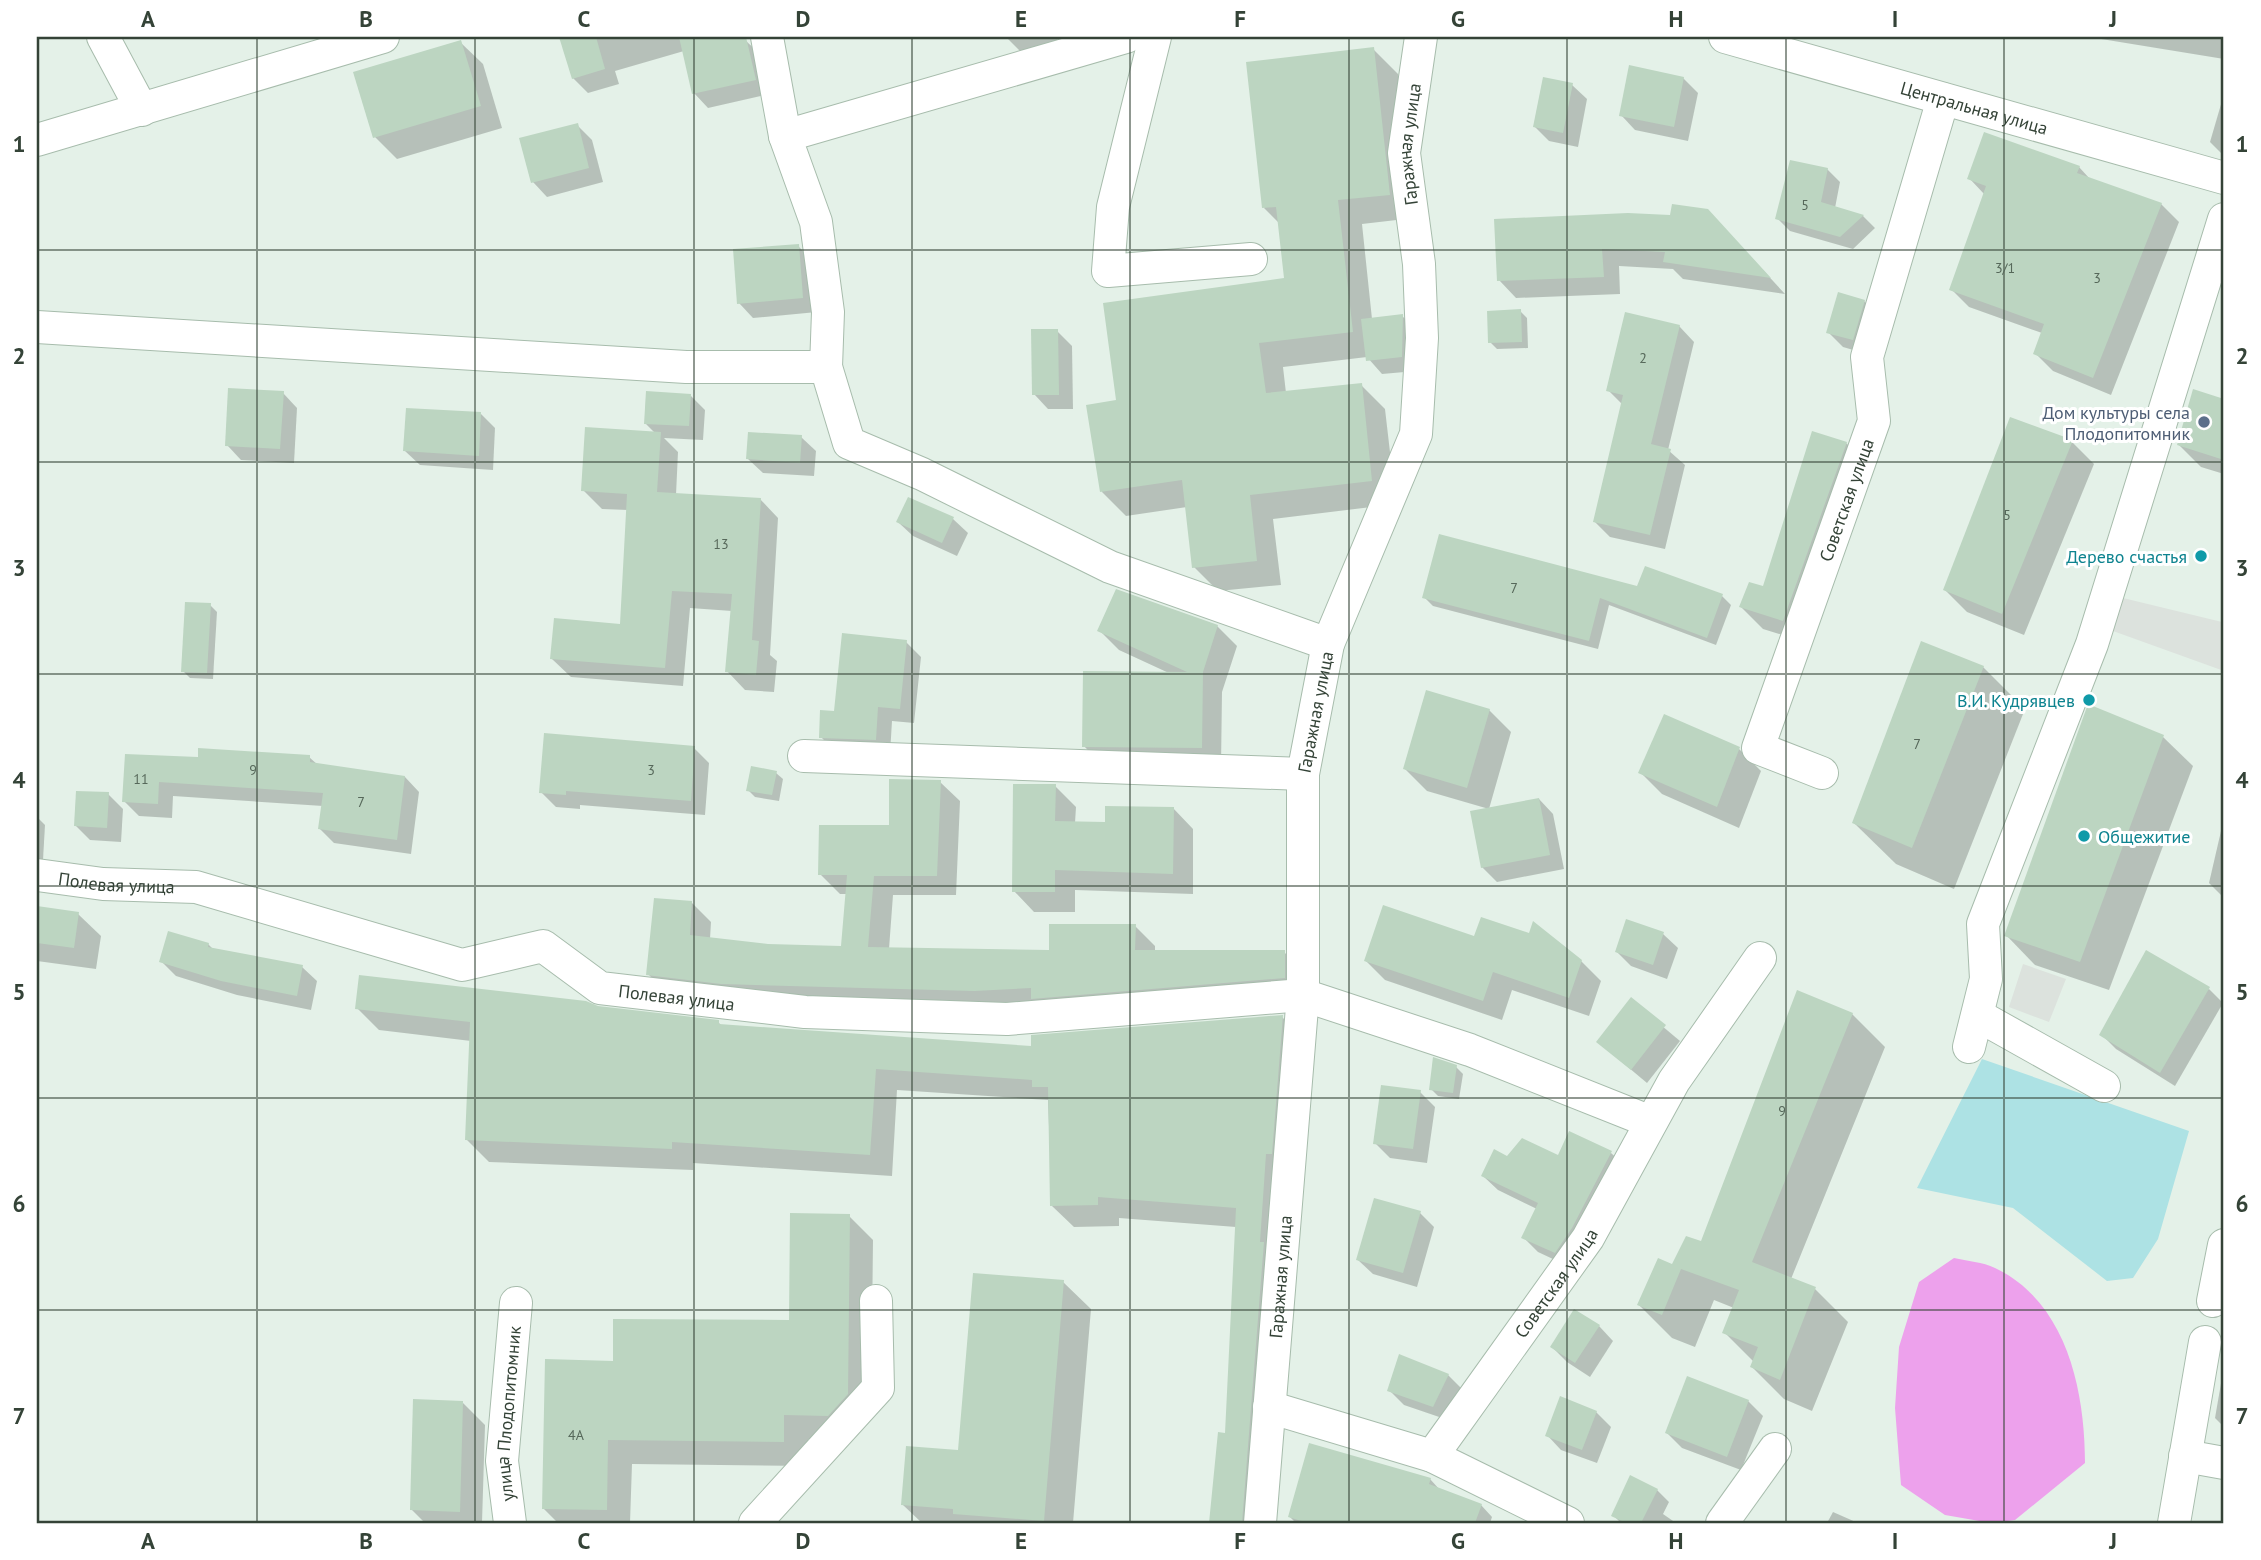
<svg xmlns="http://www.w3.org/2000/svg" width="2261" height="1560" viewBox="0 0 2261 1560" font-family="'PT Sans',sans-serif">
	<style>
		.green { fill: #ade2e4 }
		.parking { fill: #dce2dd }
		.water { fill: #eda1ec }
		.shadow { fill: #0003 }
		.building { fill: #bcd5c1 }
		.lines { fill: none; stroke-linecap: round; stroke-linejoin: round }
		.minor-casing { stroke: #a7bcac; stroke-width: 34 }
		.minor { stroke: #fff; stroke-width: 32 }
		.grid { fill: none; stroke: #344337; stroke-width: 2; stroke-opacity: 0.55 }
		.service-dot { fill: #5c6f8a; stroke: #fff; stroke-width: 2.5 }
		.culture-dot { fill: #0f9aa8; stroke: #fff; stroke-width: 2.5 }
		.labels { text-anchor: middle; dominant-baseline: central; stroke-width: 6; stroke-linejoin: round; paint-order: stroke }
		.number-label { font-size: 14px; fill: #56685a }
		.street-label { font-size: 18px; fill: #344337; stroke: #fff }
		.service-label { font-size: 18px; fill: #4e5e75; stroke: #fff; text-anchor: end }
		.culture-label { font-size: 18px; fill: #0d838f; stroke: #fff; text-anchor: end }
		.neatline { fill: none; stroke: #344337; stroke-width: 2.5 }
		.grid-label { font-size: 23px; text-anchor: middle; font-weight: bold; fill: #344337 }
	</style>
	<rect width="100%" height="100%" fill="#e4f1e8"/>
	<path class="green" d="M1982 1059 2189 1131 2158 1239 2133 1278 2107 1281 2013 1208 1917 1188Z"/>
	<g class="parking">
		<path d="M2123 598 2222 622 2224 671 2113 631Z"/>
		<path d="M2023 964 2066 979 2049 1022 2009 1007Z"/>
	</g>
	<path class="water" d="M1954 1258C1967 1261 1983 1262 1995 1268 2067 1302 2085 1391 2085 1463L2015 1520 1991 1523 1945 1515 1901 1485 1895 1408 1899 1347 1919 1282Z"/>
	<g class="shadow">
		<path d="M567 37H713L717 48 746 41 761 55 770 94 708 108 694 93 684 51 615 71 619 84 588 93 573 78 561 38Z"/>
		<path d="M1006 37H1057L1058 42 1020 51Z"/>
		<path d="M2089 37H2224V59Z"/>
		<path d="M460 42 483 64 502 128 397 159 375 137Z"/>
		<path d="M1373 49 1398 74 1414 218 1362 224 1372 319 1402 316 1417 330 1416 371 1382 374 1367 357 1283 367 1286 393 1361 385 1385 409 1396 504 1273 519 1281 585 1218 591 1194 567 1187 507 1126 516 1102 492 1118 401 1286 280 1280 224 1264 208Z"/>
		<path d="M1683 78 1698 93 1688 141 1635 130 1621 115Z"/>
		<path d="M1572 85 1587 99 1578 147 1549 141 1535 127Z"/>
		<path d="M2224 94V156L2210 142Z"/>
		<path d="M577 125 592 140 603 182 547 197 533 182Z"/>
		<path d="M2079 167 2090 179 2161 204 2179 222 2111 395 2053 371 2035 353 2042 333 1969 307 1951 289 1985 195 1969 178Z"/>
		<path d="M1827 169 1840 182 1835 208 1863 216 1875 228 1853 249 1790 231 1777 218Z"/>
		<path d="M1496 221 1725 229 1785 294 1683 279 1673 269 1619 266 1620 294 1516 298 1499 280Z"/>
		<path d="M798 246 813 261 817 312 753 318 739 303Z"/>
		<path d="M1864 301 1878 316 1867 354 1843 347 1828 332Z"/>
		<path d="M1520 311 1527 318 1528 348 1497 349 1490 342Z"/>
		<path d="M1679 326 1694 342 1668 450 1685 465 1665 549 1610 537 1595 522 1622 404 1608 390Z"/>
		<path d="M1057 331 1072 346 1073 409H1048L1034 394Z"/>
		<path d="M2194 391 2224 401V474L2201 467 2179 445Z"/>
		<path d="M283 393 297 408 294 463 241 460 227 445Z"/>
		<path d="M691 396 705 410 703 440 664 438 678 452 676 495 760 499 778 518 770 655 777 661 774 692 745 690 727 671 732 611 690 608 683 686 571 677 552 659 621 626 628 510 602 509 583 490 656 434 646 424Z"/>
		<path d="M481 414 495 428 493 470 420 465 405 451Z"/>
		<path d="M2011 420 2072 442 2094 464 2024 635 1967 612 1945 590Z"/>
		<path d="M801 437 816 451 814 476 763 473 748 459Z"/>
		<path d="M1846 443 1868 465 1806 642 1763 629 1741 607 1764 589Z"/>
		<path d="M909 499 953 519 968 533 957 556 913 536 898 522Z"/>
		<path d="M1646 568 1722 596 1731 605 1716 645 1609 605 1598 649 1433 606 1424 597 1638 588Z"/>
		<path d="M210 605 217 612 213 679 190 678 183 671Z"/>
		<path d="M1217 626 1237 646 1222 692 1221 767 1103 766 1084 746 1171 674 1119 650 1099 630Z"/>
		<path d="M906 642 921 657 914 723 892 721 890 754 836 752 821 737 836 713Z"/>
		<path d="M1983 667 2025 709 1954 889 1896 864 1854 823Z"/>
		<path d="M1489 710 1511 732 1489 809 1539 799 1553 814 1564 869 1497 882 1482 867 1489 809 1427 791 1405 769Z"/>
		<path d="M2163 737 2193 766 2109 990 2035 965 2006 935Z"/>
		<path d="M694 748 709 763 705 815 580 805V809L556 807 541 792Z"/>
		<path d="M1739 749 1761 771 1739 828 1662 794 1640 772Z"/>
		<path d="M309 757 318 765 405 777 419 792 411 854 334 843 319 828 323 806 173 796 172 818 139 816 124 801 200 759Z"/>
		<path d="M776 773 783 779 779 801 755 797 748 790Z"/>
		<path d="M940 782 960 801 956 895H893L889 949 1050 952 1135 926 1155 946V952H1284L1304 972V997L1053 1018 668 994 648 974 691 902 711 922 710 939 768 945 843 948 847 894H840L820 874 891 827Z"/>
		<path d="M1055 786 1076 807 1075 823 1106 824 1173 808 1193 829V894L1075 890V912H1034L1014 891Z"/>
		<path d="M108 794 123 809 121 842 90 840 76 826Z"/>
		<path d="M37 817 45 825 43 860H37Z"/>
		<path d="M2224 818V898L2209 883Z"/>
		<path d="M37 908 78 914 101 936 96 969 37 961Z"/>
		<path d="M1663 934 1678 948 1667 979 1631 966 1617 952Z"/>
		<path d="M1476 938 1581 961 1601 981 1589 1016 1512 990 1502 1020 1385 980 1366 961Z"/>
		<path d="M208 944 214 950 302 967 317 981 311 1010 237 995 176 976 161 961Z"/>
		<path d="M2209 989 2223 1003 2175 1086 2116 1049 2101 1034Z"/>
		<path d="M1631 1000 1680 1041 1647 1083 1598 1042Z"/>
		<path d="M357 1008H597L718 1022 722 1026 1033 1048 1282 1017 1304 1039 1264 1523H1211L1220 1434 1227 1435 1236 1227 1119 1218V1226L1074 1227 1052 1206 1048 1100 897 1090 892 1176 693 1163V1170L489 1162 467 1140 471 1041 379 1030Z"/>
		<path d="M1852 1014 1885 1047 1791 1279 1815 1289 1848 1322 1812 1411 1784 1399 1752 1367 1754 1362 1724 1332 1734 1308 1714 1300 1695 1347 1672 1338 1639 1305 1673 1267 1702 1243Z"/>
		<path d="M1456 1067 1463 1074 1459 1099 1438 1096 1431 1089Z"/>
		<path d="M1420 1092 1435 1107 1427 1163 1390 1158 1375 1143Z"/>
		<path d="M1611 1153 1626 1167 1570 1267 1538 1252 1523 1237 1537 1209 1498 1190 1483 1176 1508 1159Z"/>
		<path d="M1420 1213 1434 1227 1417 1287 1373 1274 1358 1260Z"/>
		<path d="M849 1216 873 1240 871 1419 852 1440 808 1439V1466L632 1464 630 1523H558L543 1508 614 1362 791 1322Z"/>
		<path d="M1063 1282 1091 1309 1073 1523H922L903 1505 960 1452Z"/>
		<path d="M1599 1326 1613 1341 1590 1377 1567 1362 1552 1347Z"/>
		<path d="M2224 1366V1427L2215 1418Z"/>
		<path d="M1448 1375 1463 1390 1448 1420 1404 1405 1389 1390Z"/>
		<path d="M1748 1401 1763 1416 1741 1470 1682 1448 1667 1433Z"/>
		<path d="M463 1403 485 1425 482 1523H425L411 1509Z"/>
		<path d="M1596 1412 1611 1427 1597 1463 1561 1450 1547 1435Z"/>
		<path d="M1430 1479 1440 1490 1481 1505 1492 1517 1490 1523H1296L1290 1517Z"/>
		<path d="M1657 1490 1669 1502 1663 1514 1676 1523H1621L1613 1515Z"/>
		<path d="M1833 1512 1858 1523H1827Z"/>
	</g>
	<g class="building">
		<path d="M559 37H596L605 69 572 79Z"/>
		<path d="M679 37H746L756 80 692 94Z"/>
		<path d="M461 40 481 106 373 138 353 72Z"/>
		<path d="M1374 47 1390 195 1338 200 1353 332 1259 343 1266 393 1362 383 1372 481 1250 495 1257 561 1192 568 1182 480 1100 492 1086 405 1116 400 1103 303 1284 278 1276 207 1262 208 1246 62Z"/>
		<path d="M1629 65 1684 77 1674 127 1619 116Z"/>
		<path d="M1543 77 1573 83 1563 133 1533 127Z"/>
		<path d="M578 123 589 168 531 183 519 138Z"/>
		<path d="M1984 132 2080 166 2077 173 2162 203 2093 378 2033 354 2044 324 1949 290 1986 186 1967 179Z"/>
		<path d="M1790 160 1828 168 1821 202 1864 215 1840 237 1775 219Z"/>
		<path d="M1672 204 1708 209 1771 278 1663 262 1665 252 1602 249 1604 277 1497 281 1494 219 1628 213 1670 215Z"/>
		<path d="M799 244 803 298 737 304 733 249Z"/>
		<path d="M1838 292 1865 300 1853 340 1826 333Z"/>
		<path d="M1521 309 1522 342 1488 343 1487 311Z"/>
		<path d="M1625 312 1680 325 1651 444 1671 449 1650 535 1593 522 1623 395 1606 391Z"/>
		<path d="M1403 314 1402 357 1366 361 1361 319Z"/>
		<path d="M1031 329H1058L1059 395H1032Z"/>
		<path d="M228 388 284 391 280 449 225 446Z"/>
		<path d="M2193 389 2224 399V460L2177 445Z"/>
		<path d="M646 391 691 394 689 426 644 424Z"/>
		<path d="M406 408 481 412 479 456 403 451Z"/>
		<path d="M2010 417 2073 440 2002 614 1943 590Z"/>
		<path d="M585 427 661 432 657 492 761 498 752 640 759 641 756 675 725 672 732 594 672 591 665 668 550 659 554 618 620 624 627 494 581 491Z"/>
		<path d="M1812 431 1847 442 1783 621 1739 607 1749 582 1763 586Z"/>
		<path d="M748 432 802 435 800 463 746 459Z"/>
		<path d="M908 497 954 517 942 543 896 522Z"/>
		<path d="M1439 534 1637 586 1645 566 1723 594 1707 638 1600 598 1589 641 1422 598Z"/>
		<path d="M1116 589 1218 625 1203 672 1202 748 1082 747 1083 671 1187 672 1097 631Z"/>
		<path d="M185 602 211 603 207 673 181 672Z"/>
		<path d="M842 633 907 640 900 709 878 707 876 740 819 738 820 710 834 711Z"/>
		<path d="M1921 641 1984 666 1912 848 1852 823Z"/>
		<path d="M1426 690 1490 709 1467 788 1403 769Z"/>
		<path d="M2088 704 2164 735 2080 962 2004 936Z"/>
		<path d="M1664 714 1740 747 1717 807 1638 773Z"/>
		<path d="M544 733 695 746 691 801 566 791V795L539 793Z"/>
		<path d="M198 748 310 755V762L405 776 397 840 318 829 323 793 159 782 158 804 122 802 125 754 198 757Z"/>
		<path d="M751 766 777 771 772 795 746 791Z"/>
		<path d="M889 779 941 780 937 876H874L868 947 1049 950V924H1136L1135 950H1285V978L1031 999V988L974 991 721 984 646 975 654 898 692 901 690 935 768 944 841 946 847 875H818L819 825H889Z"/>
		<path d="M1013 784H1056L1055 821 1105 822V806L1174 807 1173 874 1055 870V892H1012Z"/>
		<path d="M76 791 109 792 107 828 74 826Z"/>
		<path d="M1539 798 1550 855 1481 868 1470 811Z"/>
		<path d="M1383 905 1474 936 1481 917 1529 933 1533 921 1582 960 1569 998 1493 972 1483 1001 1364 961Z"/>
		<path d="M37 906 79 912 74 948 37 943Z"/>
		<path d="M1626 919 1664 932 1653 965 1615 952Z"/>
		<path d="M168 931 209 943 208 947 303 965 297 996 221 981 159 962Z"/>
		<path d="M2146 950 2210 987 2160 1073 2099 1035Z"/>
		<path d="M359 975 586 1001 598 1006 719 1020V1024L1031 1046V1035L1283 1015 1272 1154H1266L1260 1242H1264L1242 1523H1209L1218 1432 1225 1433 1236 1208 1098 1197V1205L1050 1206 1048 1087H1032V1080L876 1069 870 1155 672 1142V1149L465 1140 470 1022 355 1009Z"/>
		<path d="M1797 990 1853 1013 1752 1262 1816 1287 1780 1380 1750 1367 1758 1347 1722 1333 1739 1290 1681 1269 1662 1315 1637 1305 1658 1258 1672 1264 1686 1236 1701 1241Z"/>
		<path d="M1631 997 1666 1025 1631 1070 1596 1042Z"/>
		<path d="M1433 1057 1457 1065 1453 1093 1429 1090Z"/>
		<path d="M1381 1085 1421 1090 1413 1149 1373 1144Z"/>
		<path d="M1569 1131 1612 1151 1572 1228 1555 1253 1521 1238 1538 1203 1481 1176 1494 1149 1507 1156 1522 1138 1558 1155Z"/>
		<path d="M1374 1198 1421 1211 1403 1273 1356 1260Z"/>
		<path d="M790 1213 850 1214 848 1394 828 1416 784 1415V1442L608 1440 607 1510 542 1509 545 1359 613 1361V1319L789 1320Z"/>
		<path d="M973 1273 1064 1280 1044 1521 953 1514V1509L901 1505 906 1446 958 1450Z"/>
		<path d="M1574 1309 1600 1325 1575 1363 1550 1347Z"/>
		<path d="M1399 1354 1449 1374 1433 1407 1387 1391Z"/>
		<path d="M1687 1376 1749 1400 1727 1457 1665 1433Z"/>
		<path d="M1560 1396 1597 1411 1582 1450 1545 1436Z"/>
		<path d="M413 1399 463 1401 460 1512 410 1510Z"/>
		<path d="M1309 1443 1431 1478 1429 1484 1482 1504 1475 1523H1308L1288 1517Z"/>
		<path d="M1630 1475 1658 1489 1641 1523H1626L1611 1516Z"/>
	</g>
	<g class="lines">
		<defs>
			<g id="minor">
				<path d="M103 37 142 110"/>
				<path d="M767 37 785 136 816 222 828 312 826 367"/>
				<path d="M1155 37 1113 207 1108 271 1251 259"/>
				<path id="s1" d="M1725 37 2224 178"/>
				<path d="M785 136 1126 37"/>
				<path d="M37 140 383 37"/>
				<path d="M37 327 686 367H826L849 443 922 474 1110 567 1328 644"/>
				<path d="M804 756 1303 774"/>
				<path id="s2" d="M1822 773 1758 748 1874 421 1867 357 1943 99"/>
				<path id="s3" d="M37 875 103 884 196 887 462 965 543 946 600 988 805 1012 1007 1019 1303 995 1470 1050 1651 1122"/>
				<path d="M1979 1016 2104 1086"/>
				<path d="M1969 1047 1986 979 1983 924 2092 644 2224 219"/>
				<path d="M2213 1301 2224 1245"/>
				<path id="s4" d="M1269 1407 1432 1456 1588 1238 1674 1081 1760 958"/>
				<path d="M1432 1456 1568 1523"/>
				<path d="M2185 1456 2224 1463"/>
				<path id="s5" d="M510 1523 502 1461 516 1303"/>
				<path d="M755 1523 878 1388 876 1301"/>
				<path id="s6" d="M1260 1523 1303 995V774L1328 644 1416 434 1422 338 1419 264 1404 153 1421 37"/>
				<path d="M1722 1523 1775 1449"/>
				<path d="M2174 1523 2205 1342"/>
			</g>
		</defs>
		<use href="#minor" class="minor-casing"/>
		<use href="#minor" class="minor"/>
	</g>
	<path class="grid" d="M257 37V1523M475 37V1523M694 37V1523M912 37V1523M1130 37V1523M1349 37V1523M1567 37V1523M1786 37V1523M2004 37V1523M37 250H2224M37 462H2224M37 674H2224M37 886H2224M37 1098H2224M37 1310H2224"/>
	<circle class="service-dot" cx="2204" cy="422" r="7"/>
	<g class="culture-dot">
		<circle cx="2201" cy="556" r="7"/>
		<circle cx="2089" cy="700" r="7"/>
		<circle cx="2084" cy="836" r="7"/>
	</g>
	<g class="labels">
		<g class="number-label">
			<text x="1805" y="205">5</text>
			<text x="2005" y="268">3/1</text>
			<text x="2097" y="278">3</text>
			<text x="1643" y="358">2</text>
			<text x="2007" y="515">5</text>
			<text x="721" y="544">13</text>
			<text x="1514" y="588">7</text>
			<text x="1917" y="744">7</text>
			<text x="253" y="770">9</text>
			<text x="651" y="770">3</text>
			<text x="141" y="779">11</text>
			<text x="361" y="802">7</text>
			<text x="1782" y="1111">9</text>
			<text x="576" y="1435">4А</text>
		</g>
		<g class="street-label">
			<text stroke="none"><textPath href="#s1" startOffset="259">Центральная улица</textPath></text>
			<text stroke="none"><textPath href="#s6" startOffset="1402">Гаражная улица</textPath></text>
			<text stroke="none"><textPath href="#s2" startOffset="332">Советская улица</textPath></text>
			<text stroke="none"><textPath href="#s6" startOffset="814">Гаражная улица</textPath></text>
			<text stroke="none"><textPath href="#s3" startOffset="80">Полевая улица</textPath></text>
			<text stroke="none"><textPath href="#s3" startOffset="668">Полевая улица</textPath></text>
			<text stroke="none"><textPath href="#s6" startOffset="247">Гаражная улица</textPath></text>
			<text stroke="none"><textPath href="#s4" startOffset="383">Советская улица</textPath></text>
			<text stroke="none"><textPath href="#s5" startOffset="110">улица Плодопитомник</textPath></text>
		</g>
		<g class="service-label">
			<text x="2190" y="412">Дом культуры села<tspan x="2190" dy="21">Плодопитомник</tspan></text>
		</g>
		<g class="culture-label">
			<text x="2187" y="556">Дерево счастья</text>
			<text x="2075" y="700">В.И. Кудрявцев</text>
			<text x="2098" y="836" text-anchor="start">Общежитие</text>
		</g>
	</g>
	<rect width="2261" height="1560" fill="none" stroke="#ffffff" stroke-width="77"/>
	<rect x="38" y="38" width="2184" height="1484" class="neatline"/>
	<g class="grid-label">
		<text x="148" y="27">A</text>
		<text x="366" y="27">B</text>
		<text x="584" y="27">C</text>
		<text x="803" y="27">D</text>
		<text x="1021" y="27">E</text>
		<text x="1240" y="27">F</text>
		<text x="1458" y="27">G</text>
		<text x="1676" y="27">H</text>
		<text x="1895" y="27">I</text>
		<text x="2113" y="27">J</text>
		<text x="19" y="152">1</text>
		<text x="2242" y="152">1</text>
		<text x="19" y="364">2</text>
		<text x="2242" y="364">2</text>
		<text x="19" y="576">3</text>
		<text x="2242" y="576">3</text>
		<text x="19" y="788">4</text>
		<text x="2242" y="788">4</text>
		<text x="19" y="1000">5</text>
		<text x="2242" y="1000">5</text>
		<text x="19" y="1212">6</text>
		<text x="2242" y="1212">6</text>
		<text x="19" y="1424">7</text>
		<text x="2242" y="1424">7</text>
		<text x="148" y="1549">A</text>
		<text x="366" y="1549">B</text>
		<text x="584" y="1549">C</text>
		<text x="803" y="1549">D</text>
		<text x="1021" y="1549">E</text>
		<text x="1240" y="1549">F</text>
		<text x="1458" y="1549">G</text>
		<text x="1676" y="1549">H</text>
		<text x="1895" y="1549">I</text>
		<text x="2113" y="1549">J</text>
	</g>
</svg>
